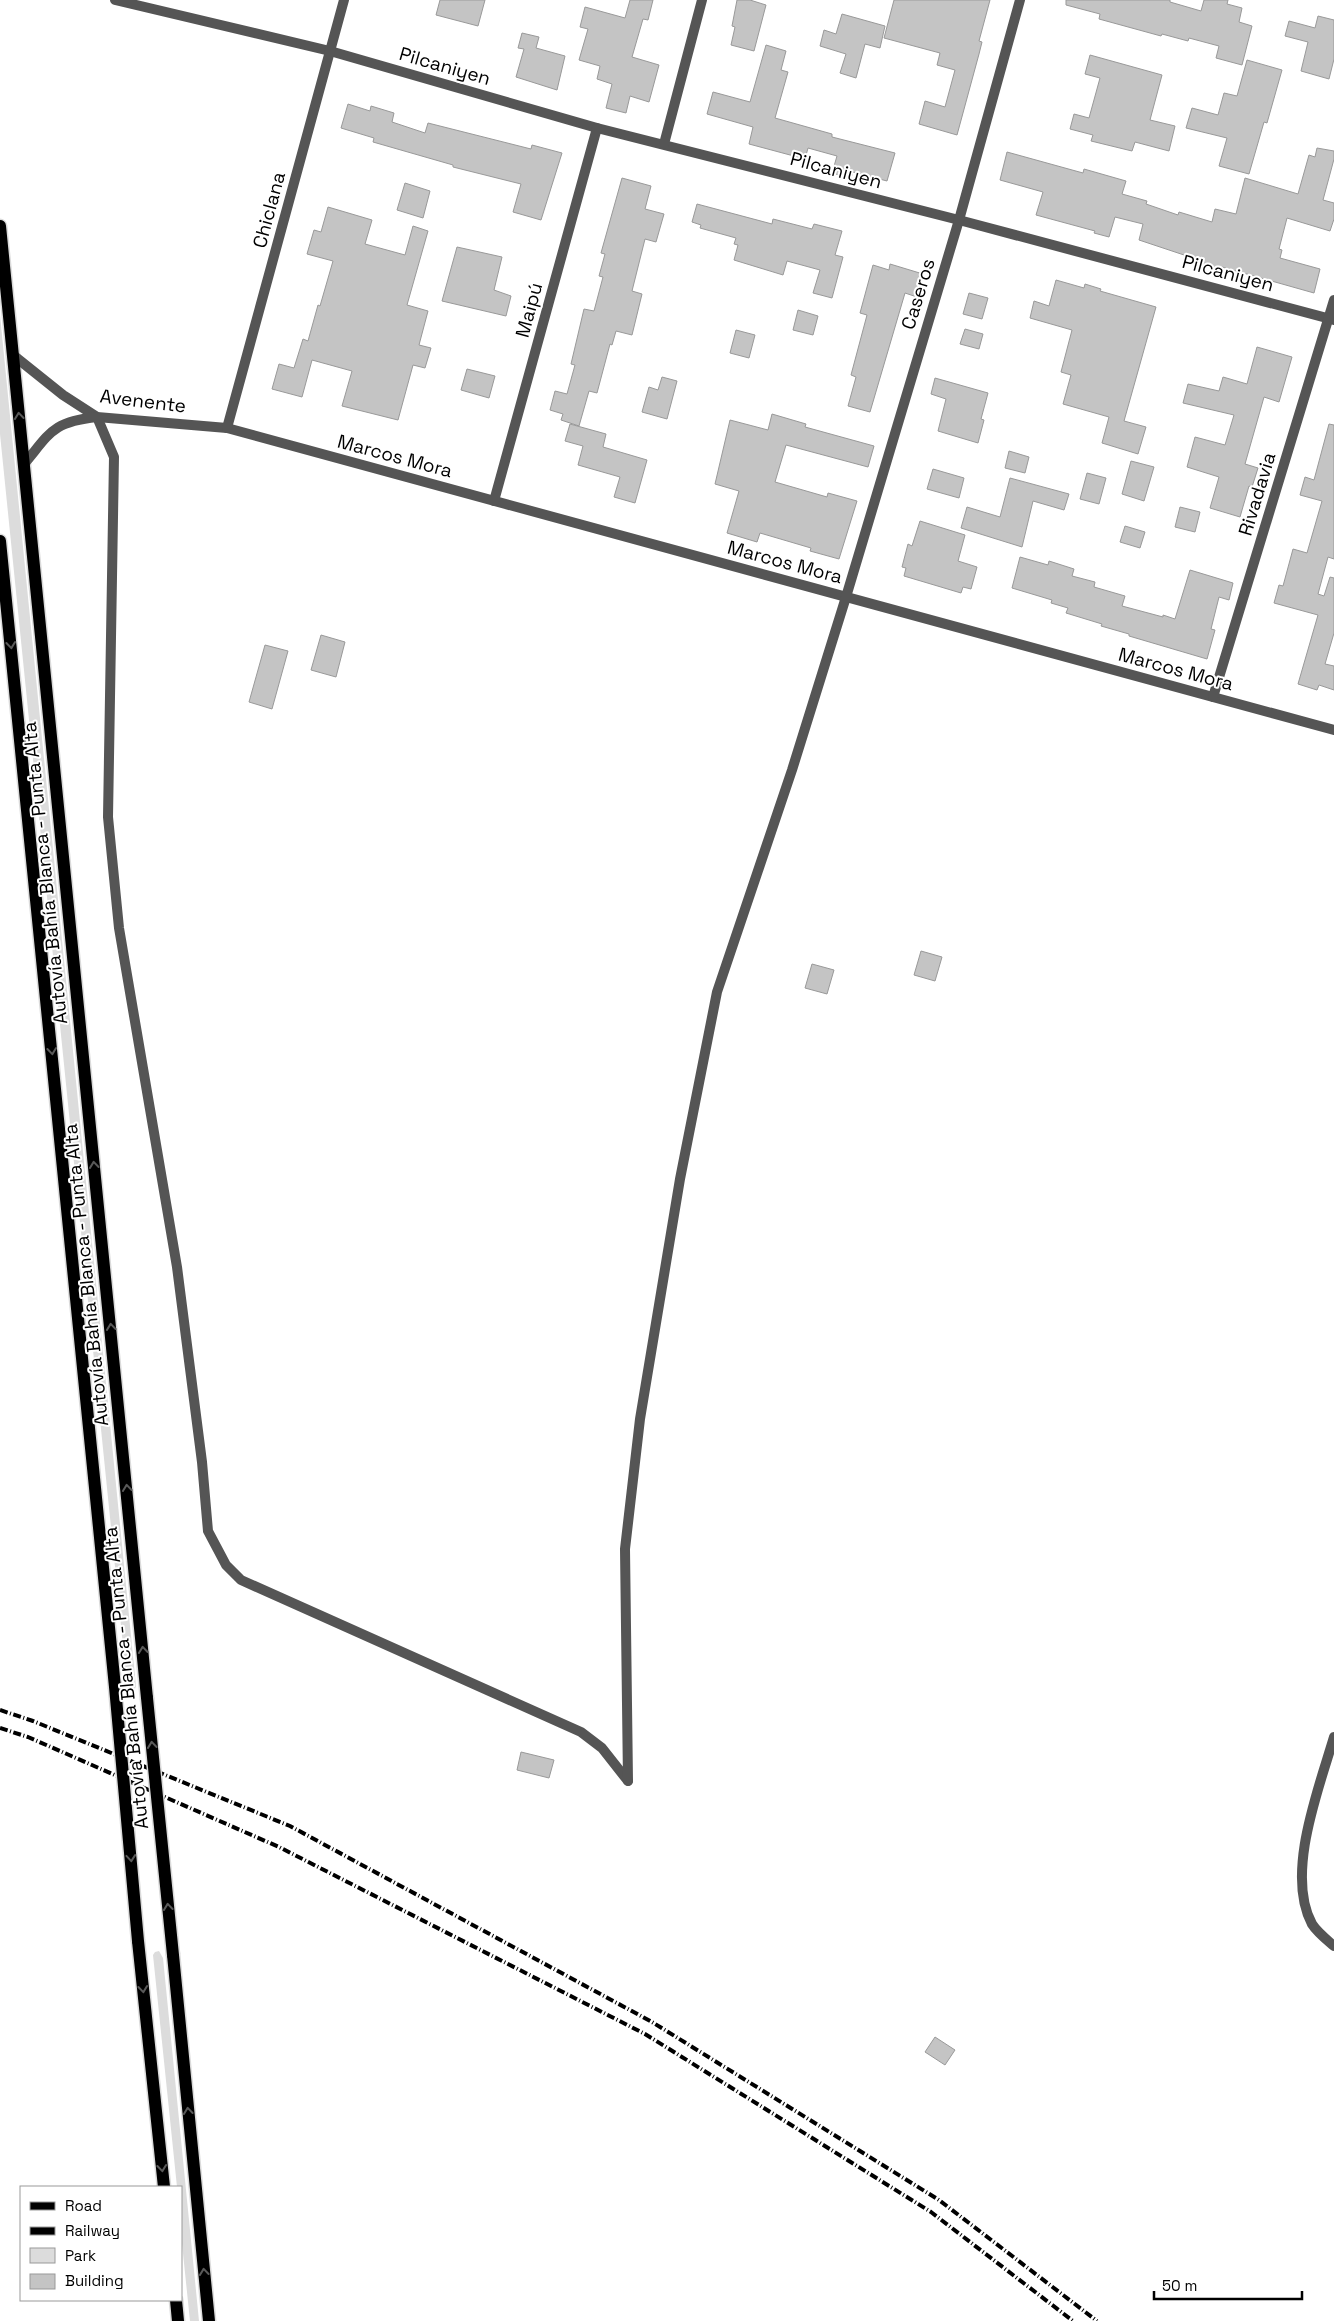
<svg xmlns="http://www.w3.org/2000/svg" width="1334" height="2321" viewBox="0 0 1334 2321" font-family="'Space Grotesk',sans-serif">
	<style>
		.green { fill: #dcdcdc }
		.building { fill: #c4c4c4; stroke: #999 }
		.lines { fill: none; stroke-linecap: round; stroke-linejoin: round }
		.primary-casing { stroke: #dbdbdb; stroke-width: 15 }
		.minor { stroke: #555; stroke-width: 10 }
		.primary { stroke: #000; stroke-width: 12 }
		.rail { stroke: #000; stroke-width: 4; stroke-dasharray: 8 2.5 1 2.5; stroke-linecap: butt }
		.primary-bridge-casing { stroke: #dbdbdb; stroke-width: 15; stroke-linecap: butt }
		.primary-bridge { stroke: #000; stroke-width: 12 }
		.oneway { stroke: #595959 }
		.labels { text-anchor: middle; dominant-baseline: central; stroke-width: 4; stroke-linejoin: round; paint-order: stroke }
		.street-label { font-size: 19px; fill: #000; stroke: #fff }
	</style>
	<rect width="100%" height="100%" fill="#fff"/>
	<g class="green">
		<path d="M0 315 136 1686 134 1692H130L127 1685 0 434Z"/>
		<path d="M159 1951 163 1958 199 2321H190L181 2234V2187H177L153 1955 155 1952Z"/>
	</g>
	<g class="building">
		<path d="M440 0H485L478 26 436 15Z"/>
		<path d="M630 0H653L648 20 643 19 632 57 659 65 649 102 630 96 626 113 606 108 612 84 597 79 600 66 579 60 588 29 580 27 585 7 625 18Z"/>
		<path d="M737 0H750L766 5 754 51 731 45 735 27 732 26Z"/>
		<path d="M894 0H990L979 41 982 42 979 54 957 135 919 124 925 101 945 107 955 70 937 65 940 53 884 38Z"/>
		<path d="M1066 0H1170V2L1201 11 1204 0H1228L1227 4 1242 8 1239 22 1252 26 1242 65 1216 58 1219 46 1189 38 1188 41 1162 34 1161 36 1099 19 1100 14 1066 5Z"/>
		<path d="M842 14 885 26 880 48 865 44 856 78 840 73 846 54 820 46 824 30 836 34Z"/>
		<path d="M1318 16 1334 20V59L1329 79 1301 71 1308 42 1285 36 1289 21 1315 28Z"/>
		<path d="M522 33 539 37 536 48 565 56 557 90 516 77 524 49 518 48Z"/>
		<path d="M766 45 786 51 781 70 788 72 775 118 832 134V137L895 153 887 181 853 172 851 178 832 173 837 156 808 148 805 159 749 144 753 127 707 114 713 92 750 102Z"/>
		<path d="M1090 55 1162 75 1150 120 1175 126 1169 151 1135 142 1132 151 1091 141 1093 135 1070 129 1074 114 1089 118 1100 78 1085 74Z"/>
		<path d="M1247 60 1282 70 1267 123 1264 122 1249 174 1219 166 1227 138 1186 128 1192 108 1218 115 1224 93 1237 96Z"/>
		<path d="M348 104 370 111 371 106 394 113 392 122 425 133 428 123 531 149 532 145 562 153 541 220 513 212 521 184 453 167V165L373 142 374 138 341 128Z"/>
		<path d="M1317 148 1334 151V159L1323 200 1334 203V219L1330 231 1287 218 1279 249 1282 250 1280 258 1320 269 1314 293 1222 267 1221 270 1201 265 1202 261 1139 240 1143 224 1115 217 1109 237 1094 233 1095 231 1036 215 1043 192 1000 180 1007 152 1083 173 1084 169 1126 181 1122 194 1147 201 1146 204 1178 215 1179 212 1212 222 1215 209 1236 214 1245 178 1298 194 1309 155 1315 157Z"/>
		<path d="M622 178 651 186 645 209 664 214 656 242 645 239 632 291 642 294 632 335 616 331 612 345 610 344 597 393 589 391 579 426 561 420 563 414 550 410 555 391 567 394 575 365 571 364 584 309 594 311 603 277 599 276 605 254 601 253Z"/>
		<path d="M405 183 430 191 423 218 397 210Z"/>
		<path d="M697 204 772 224 773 219 812 229 814 224 842 231 835 255 843 257 832 298 813 293 820 270 787 261 783 275 734 260 738 245 734 244 736 238 700 228 701 225 692 222Z"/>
		<path d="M328 207 372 220 365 244 405 255 413 226 428 231 407 305 428 311 419 345 431 348 425 368 413 365 398 420 342 406 352 371 312 360 302 397 272 389 279 364 294 368 303 339 308 341 318 305 320 306 333 261 307 254 314 230 321 232Z"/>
		<path d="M457 247 502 257 494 290 511 296 506 316 442 301Z"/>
		<path d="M890 264 923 274 917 297 905 293 870 412 848 406 856 377 851 375 867 315 860 313 873 265 889 270Z"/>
		<path d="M1056 280 1084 288 1085 284 1101 289 1100 291 1156 307 1124 421 1146 427 1138 454 1102 443 1109 417 1063 404 1071 375 1061 372 1072 330 1030 318 1034 301 1049 306Z"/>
		<path d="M969 293 988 298 982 319 963 314Z"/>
		<path d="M798 310 818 316 813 335 793 330Z"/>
		<path d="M965 329 983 334 979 349 960 344Z"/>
		<path d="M736 330 755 335 749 358 730 353Z"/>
		<path d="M1257 347 1292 357 1279 402 1264 397 1245 464 1258 468 1252 487 1249 486 1240 517 1210 508 1219 477 1187 467 1195 437 1225 445 1234 415 1183 403 1188 384 1219 391 1223 377 1247 384Z"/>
		<path d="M467 369 495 376 489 398 461 390Z"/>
		<path d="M662 377 677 381 667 419 642 412 649 387 658 390Z"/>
		<path d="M935 378 988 393 981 419 984 420 978 443 938 431 946 399 931 394Z"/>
		<path d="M772 414 806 424 805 427 874 446 868 467 786 445 775 482 827 497 828 493 857 501 839 559 810 551 811 548 760 533 757 542 727 533 739 491 715 484 730 420 768 430Z"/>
		<path d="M570 424 606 434 603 447 647 460 635 503 614 497 620 477 578 465 583 446 565 441Z"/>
		<path d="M1329 424 1334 425V559L1328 557 1318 594 1324 596 1330 577 1334 578V633L1325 664 1334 666V690L1319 685 1317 690 1298 684 1318 615 1274 603 1279 585 1283 586 1293 549 1307 553 1322 501 1300 495 1305 477 1314 480Z"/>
		<path d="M1009 451 1029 457 1025 473 1005 468Z"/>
		<path d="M1131 461 1154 467 1144 501 1122 494Z"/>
		<path d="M933 469 964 478 959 498 927 489Z"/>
		<path d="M1087 473 1106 478 1099 504 1080 499Z"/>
		<path d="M1010 478 1069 494 1064 510 1033 501 1022 547 961 528 967 507 1000 517Z"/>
		<path d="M1180 507 1200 512 1195 532 1175 527Z"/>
		<path d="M920 521 965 535 958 561 977 567 971 589 963 587 961 593 904 576 906 568 902 567 908 544 912 546Z"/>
		<path d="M1125 526 1145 532 1140 548 1120 542Z"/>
		<path d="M1020 557 1048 565 1049 561 1074 569 1072 576 1095 582 1094 587 1125 596 1122 606 1163 617V615L1175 619 1190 570 1233 583 1229 600 1219 597 1211 629 1215 630 1207 659 1129 636V634L1101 626 1102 624 1066 613 1068 608 1051 603 1052 600 1012 588Z"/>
		<path d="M321 635 345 642 336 677 311 670Z"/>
		<path d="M265 645 288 651 272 709 249 702Z"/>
		<path d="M921 951 942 957 935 981 914 975Z"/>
		<path d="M812 964 834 970 827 994 805 988Z"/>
		<path d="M521 1752 554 1760 549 1778 517 1770Z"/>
		<path d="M935 2037 955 2050 945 2065 925 2052Z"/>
	</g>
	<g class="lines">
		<defs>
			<g id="primary">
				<path d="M0 226 147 1698"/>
				<path d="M0 541 115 1687"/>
				<path d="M138 1941 164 2187"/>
				<path d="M173 1955 209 2321"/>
				<path d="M176 2300 178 2321"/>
			</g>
		</defs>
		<use href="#primary" class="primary-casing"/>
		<g class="minor">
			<path d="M115 0 330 51 597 128 959 220 1334 320"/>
			<path d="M664 144 702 0"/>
			<path d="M13 355 63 395 97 417 227 428 1334 730"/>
			<path d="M227 428 344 0"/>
			<path d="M24 464C51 432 52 422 97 417L114 457 108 817 119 928 177 1267 202 1462 208 1531 226 1565 241 1580 581 1732 602 1748 628 1781"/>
			<path d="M494 501 597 128"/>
			<path d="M1213 697 1334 300"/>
			<path d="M1334 1737C1319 1788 1285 1874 1312 1924 1317 1932 1327 1940 1334 1946"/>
			<path d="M628 1781 625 1549 640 1419 680 1179 717 992 792 770 846 597 959 220 1020 0"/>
		</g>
		<use href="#primary" class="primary"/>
		<g class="rail">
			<path d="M0 1710 33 1721 290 1826 652 2022 939 2200 1097 2321"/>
			<path d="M0 1728 28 1737 279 1847 645 2034 931 2212 1073 2321"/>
		</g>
		<defs>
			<g id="primary-bridge">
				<path d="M115 1687 138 1941"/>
				<path d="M147 1698 173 1955"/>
			</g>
		</defs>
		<use href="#primary-bridge" class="primary-bridge-casing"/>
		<use href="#primary-bridge" class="primary-bridge"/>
	</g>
	<defs><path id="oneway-chevron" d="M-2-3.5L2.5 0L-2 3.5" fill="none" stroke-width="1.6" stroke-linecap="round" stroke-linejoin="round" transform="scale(1.25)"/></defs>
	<g class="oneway">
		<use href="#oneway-chevron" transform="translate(19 416) rotate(-96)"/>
		<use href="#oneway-chevron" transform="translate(11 645) rotate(84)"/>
		<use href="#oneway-chevron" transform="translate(52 1051) rotate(84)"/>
		<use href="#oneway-chevron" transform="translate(94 1165) rotate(-96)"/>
		<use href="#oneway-chevron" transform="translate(111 1327) rotate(-96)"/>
		<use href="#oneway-chevron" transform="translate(127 1488) rotate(-96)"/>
		<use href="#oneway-chevron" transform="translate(143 1650) rotate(-96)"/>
		<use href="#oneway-chevron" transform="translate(152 1745) rotate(-96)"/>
		<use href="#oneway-chevron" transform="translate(131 1858) rotate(85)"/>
		<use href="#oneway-chevron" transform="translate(168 1907) rotate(-96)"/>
		<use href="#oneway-chevron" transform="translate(143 1989) rotate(84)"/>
		<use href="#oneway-chevron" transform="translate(188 2111) rotate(-96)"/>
		<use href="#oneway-chevron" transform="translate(162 2168) rotate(84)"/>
		<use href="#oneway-chevron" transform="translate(204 2272) rotate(-96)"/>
	</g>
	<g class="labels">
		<g class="street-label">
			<text transform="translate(445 66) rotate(16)">Pilcaniyen</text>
			<text transform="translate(836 170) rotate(15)">Pilcaniyen</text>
			<text transform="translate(269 210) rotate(-75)">Chiclana</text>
			<text transform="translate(1228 273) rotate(15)">Pilcaniyen</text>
			<text transform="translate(918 294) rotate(-73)">Caseros</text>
			<text transform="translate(529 310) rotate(-75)">Maipú</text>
			<text transform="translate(143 401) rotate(7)">Avenente</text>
			<text transform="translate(395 456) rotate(15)">Marcos Mora</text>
			<text transform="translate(1257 494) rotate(-73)">Rivadavia</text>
			<text transform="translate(785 562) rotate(15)">Marcos Mora</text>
			<text transform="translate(1176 669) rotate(15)">Marcos Mora</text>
			<text transform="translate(45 873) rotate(-96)">Autovía Bahía Blanca - Punta Alta</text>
			<text transform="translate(86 1275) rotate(-96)">Autovía Bahía Blanca - Punta Alta</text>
			<text transform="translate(126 1678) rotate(-96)">Autovía Bahía Blanca - Punta Alta</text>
		</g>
	</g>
	<rect x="20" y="2186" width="162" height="115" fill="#ffffff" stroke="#999999"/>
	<rect x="30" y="2202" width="25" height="8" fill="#000000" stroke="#999999"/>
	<text x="65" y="2211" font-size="15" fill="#000000">Road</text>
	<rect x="30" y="2227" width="25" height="8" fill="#000000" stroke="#999999"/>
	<text x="65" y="2236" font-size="15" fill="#000000">Railway</text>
	<rect x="30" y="2248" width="25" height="15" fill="#dcdcdc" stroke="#999999"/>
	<text x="65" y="2261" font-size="15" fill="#000000">Park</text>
	<rect x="30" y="2274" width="25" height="15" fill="#c4c4c4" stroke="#999999"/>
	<text x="65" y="2286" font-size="15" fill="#000000">Building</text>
	<path d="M1154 2291v8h148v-8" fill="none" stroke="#000000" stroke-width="2.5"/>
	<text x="1162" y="2291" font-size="15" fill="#000000" stroke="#ffffff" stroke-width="4" paint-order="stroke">50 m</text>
</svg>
